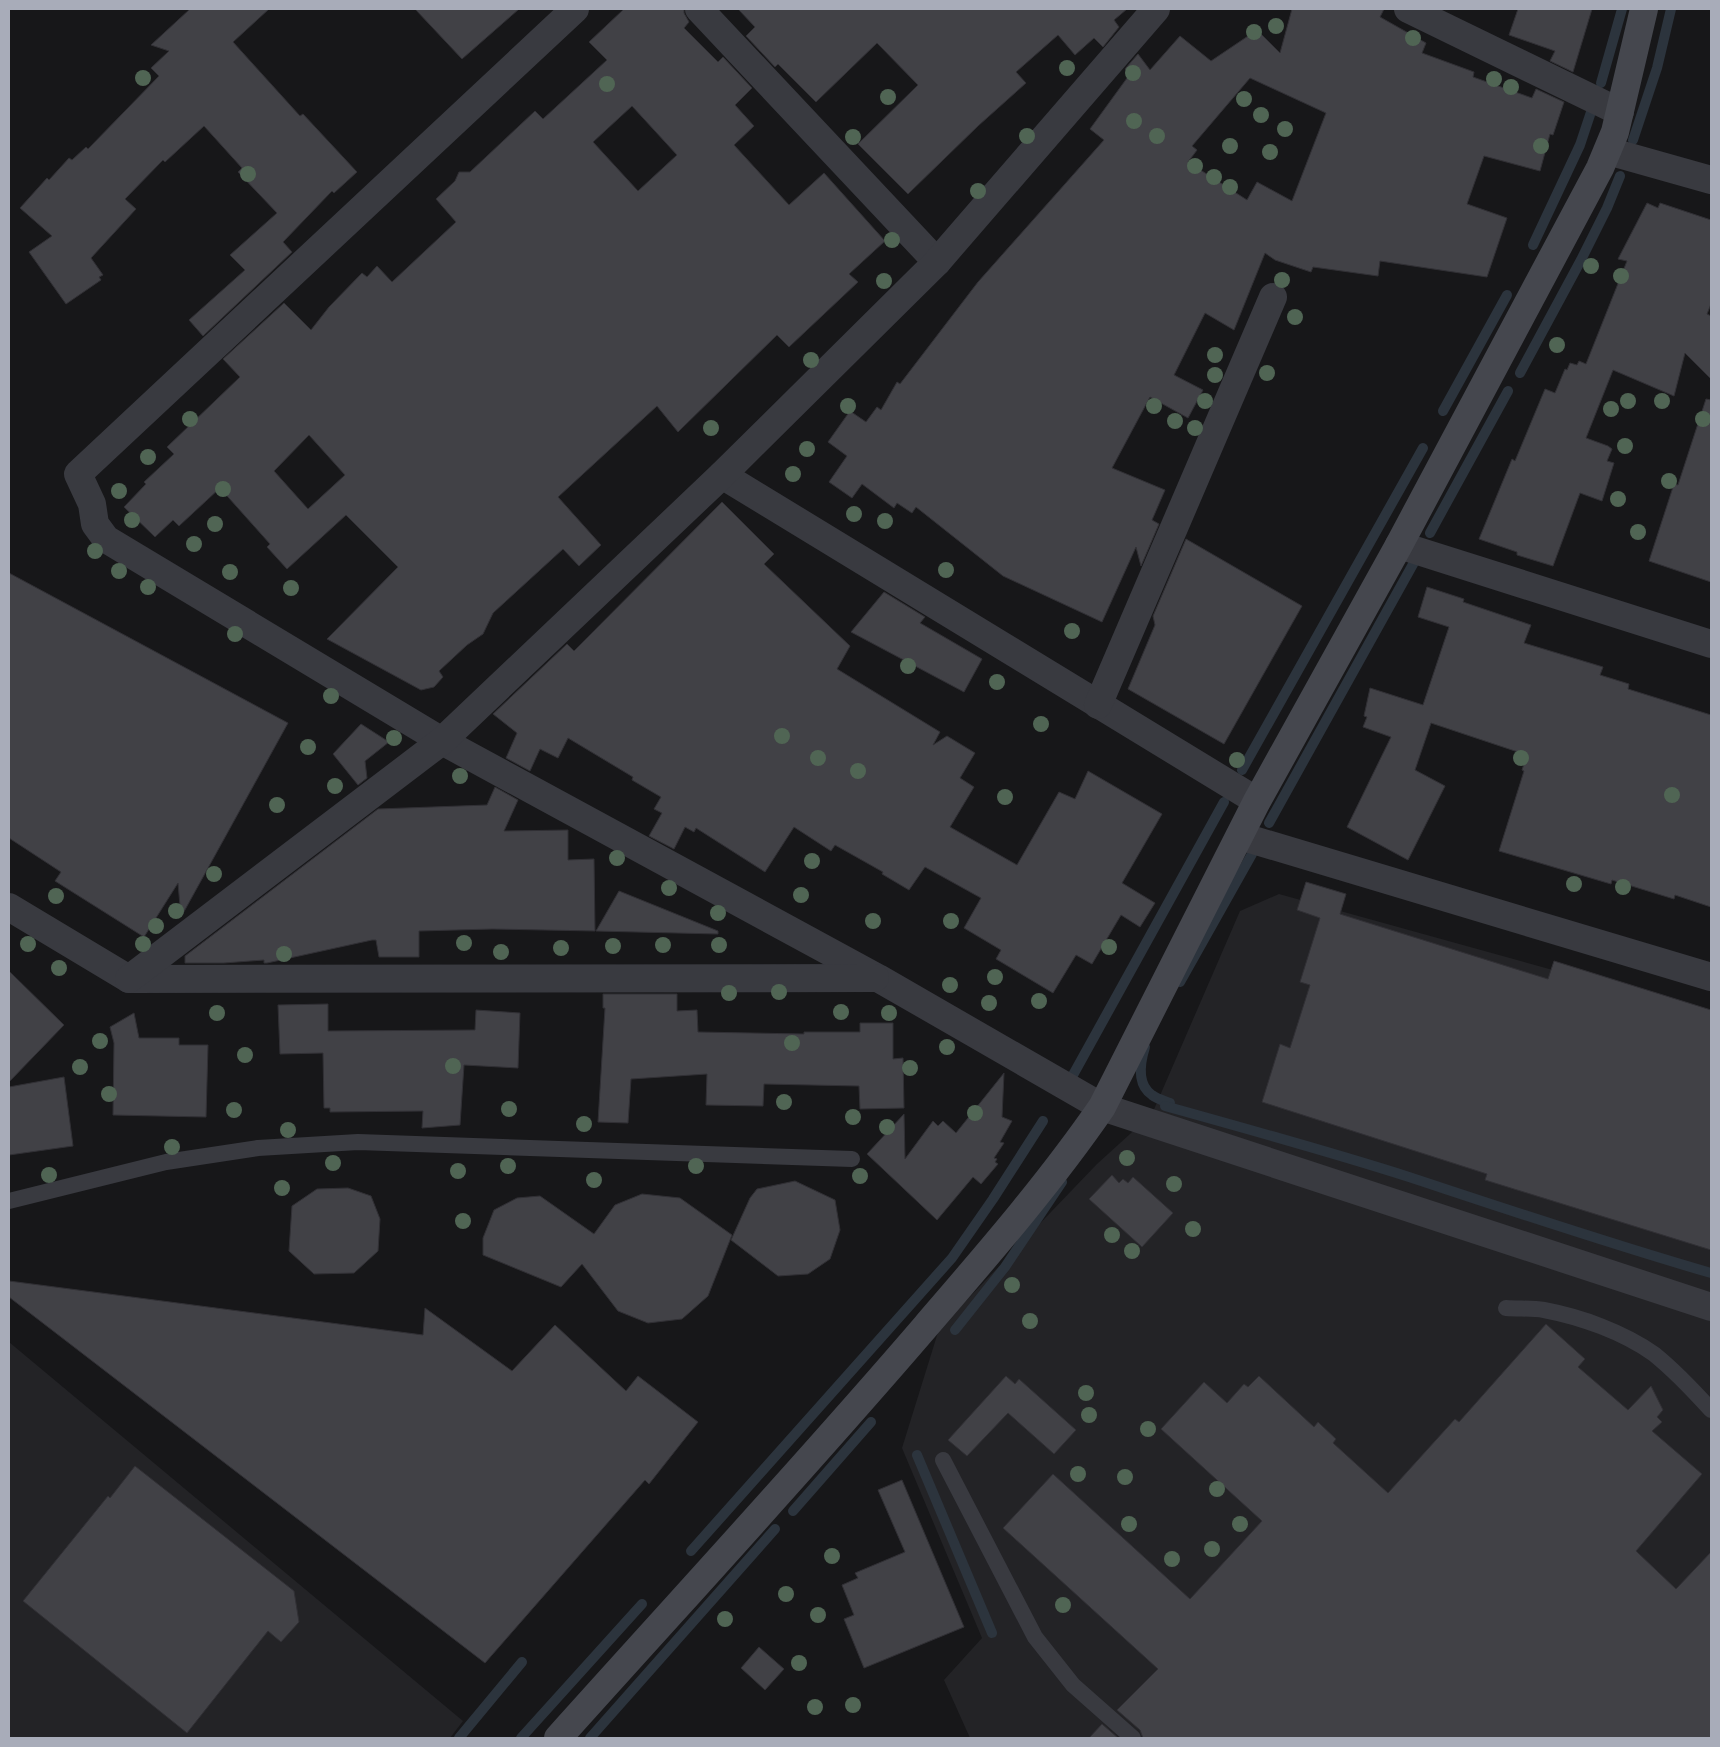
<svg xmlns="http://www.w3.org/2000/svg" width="1720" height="1747" viewBox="0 0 1720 1747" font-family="Rubik,sans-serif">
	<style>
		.built { fill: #232326 }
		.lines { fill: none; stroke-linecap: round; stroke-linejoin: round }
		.stream { stroke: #2c343d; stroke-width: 10 }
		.building { fill: #414146; stroke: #313035; fill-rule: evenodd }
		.service { stroke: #393a40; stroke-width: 16 }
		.minor { stroke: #393a40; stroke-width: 28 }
		.tertiary { stroke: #393a40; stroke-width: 28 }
		.secondary { stroke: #45474e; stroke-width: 28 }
		.tree { fill: #506554 }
	</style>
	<rect width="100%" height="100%" fill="#171719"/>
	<g class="built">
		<path d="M1279 894 1711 1014V1738H970L944 1680 982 1638 902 1448 939 1329 1097 1164 1152 1114 1240 911Z"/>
		<path d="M9 1342 463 1721 450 1738H9Z"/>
	</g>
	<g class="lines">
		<g class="stream">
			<path d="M1601 83 1622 9"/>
			<path d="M1633 140 1657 68 1671 9"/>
			<path d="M1533 245 1580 145 1593 106"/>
			<path d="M1520 373 1581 260 1607 208 1620 176"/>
			<path d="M1443 411 1507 295"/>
			<path d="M1430 533 1508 391"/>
			<path d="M1242 770 1423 448"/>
			<path d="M1269 823 1417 557"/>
			<path d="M1180 982 1252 854"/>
			<path d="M1145 1047C1140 1063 1136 1084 1152 1095 1157 1099 1165 1101 1170 1103"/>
			<path d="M1073 1075 1224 802"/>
			<path d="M1165 1106C1247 1129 1328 1151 1409 1177 1509 1210 1610 1244 1711 1273"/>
			<path d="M955 1330 1005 1267 1062 1182"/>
			<path d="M917 1455 992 1633"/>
			<path d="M793 1511 871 1422"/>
			<path d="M691 1551 952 1258 993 1199 1043 1121"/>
			<path d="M459 1738 522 1662"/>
			<path d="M521 1738 642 1604"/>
			<path d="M590 1738 775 1529"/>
		</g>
	</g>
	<g class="building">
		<path d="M190 9H269L233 42 300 116 303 114 357 172 334 193 332 191 283 242 292 252 203 336 189 320 245 270 230 255 277 213 238 172 242 168 204 126 165 162 163 160 125 199 136 209 91 258 103 275 99 277 101 280 66 304 29 252 52 236 20 208 47 178 49 180 69 158 72 160 86 147 88 149 159 76 151 68 169 51 151 45Z"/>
		<path d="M415 9H519L462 59Z"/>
		<path d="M624 9H684V13L689 22 684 28 718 62 723 57 752 88 735 105 754 126 734 145 789 205 824 173 885 241 849 274 858 282 789 347 777 335 678 432 657 406 558 497 601 545 579 566 563 549 493 613 483 634 467 645 439 671 443 677 434 687 421 690 327 639 398 567 346 515 287 569 267 547 270 544 220 488 179 526 173 520 155 537 124 507 146 484 144 482 174 454 167 447 240 377 223 359 284 303 311 330 329 307 362 273 367 277 377 266 392 282 456 222 436 199 455 181 459 172H470L535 111 543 119 607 60 589 42ZM632 106 677 155 638 191 593 142ZM309 435 345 475 308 509 274 471Z"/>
		<path d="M738 9H1127L1114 20 1119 27 1103 47 1094 38 1075 55 1058 35 1016 72 1026 83 978 126 908 194 858 144 918 85 877 43 816 102 778 64 775 67 746 36 755 27Z"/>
		<path d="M1292 9H1384L1380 17 1426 43 1422 53 1474 72 1473 77 1532 98 1536 89 1564 102 1553 135 1550 134 1540 171 1484 156 1467 204 1507 218 1487 277 1380 261 1378 276 1313 267 1311 272 1275 260 1265 253 1234 330 1205 313 1174 375 1203 390 1188 418 1150 397 1112 468 1165 490 1152 520 1159 524 1141 566 1136 547 1102 622 1003 576 916 507 912 513 897 503 894 508 862 484 852 498 829 482 847 456 828 442 850 411 866 422 877 407 881 410 897 382 900 384 978 282 1104 140 1090 129 1130 74 1125 69 1138 54 1150 70 1180 36 1211 61 1257 30 1280 53ZM1250 78 1326 113 1292 201 1257 182 1247 200 1188 162 1197 150 1192 146Z"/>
		<path d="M1518 9H1592L1573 72 1550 61 1555 51 1509 35Z"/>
		<path d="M1647 203 1658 208 1660 203 1711 220V304L1707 314 1711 316V379L1685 353 1674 396 1613 370 1586 438 1608 446 1612 449 1607 461 1614 463 1602 501 1580 493 1553 566 1517 555V552L1479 539 1512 459 1515 461 1545 389 1555 393 1565 369 1567 370 1570 363 1577 365 1579 361 1586 364 1627 261 1618 259Z"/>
		<path d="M1706 399 1711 400V582L1649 561 1674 484 1678 485Z"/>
		<path d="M722 502 774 554 764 564 850 646 837 669 940 732 933 745 947 736 975 753 960 778 974 787 950 827 1017 865 1059 792 1075 799 1088 771 1162 814 1122 883 1155 903 1140 927 1121 915 1092 964 1076 955 1053 993 996 959 1001 950 964 928 981 898 925 867 909 890 882 874 883 872 835 845 831 851 794 827 765 872 696 828 694 832 685 827 674 849 649 836 662 813 654 809 661 797 632 780 633 777 568 738 558 758 540 749 530 771 506 758 517 733 493 714 567 644 574 651Z"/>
		<path d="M1186 539 1302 606 1224 744 1128 689 1155 625 1153 616Z"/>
		<path d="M9 573 288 723 181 917 178 883 144 937 55 881 61 872 9 838Z"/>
		<path d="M1427 587 1464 599 1463 602 1531 625 1524 643 1603 667 1600 675 1629 684 1628 689 1711 715V907L1675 895 1674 899 1612 880 1611 884 1499 851 1524 771 1522 770 1527 755 1431 723 1415 770 1445 786 1408 860 1347 827 1391 737 1363 727 1367 717 1364 716 1370 688 1423 705 1449 627 1418 617Z"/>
		<path d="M884 592 925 617 920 623 982 659 964 692 851 632Z"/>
		<path d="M361 724 389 742 365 761 367 778 358 785 333 754Z"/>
		<path d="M495 787 518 800 504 831 568 830V860L594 859 595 931 492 929 419 931V957H379L376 940H372L267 963H264V960L224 963H185V956L378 809 487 805Z"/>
		<path d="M1306 882 1346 894 1340 914 1548 979 1554 961 1711 1010V1250L1485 1180 1487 1174 1262 1102 1280 1044 1290 1048 1310 985 1300 982 1320 918 1297 910Z"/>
		<path d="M619 891 718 931V934L596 931Z"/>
		<path d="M9 971 64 1025 9 1082Z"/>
		<path d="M603 994H677V1011L697 1010 698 1032 804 1034V1032H860V1023H893V1059L903 1058 904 1108 860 1109 859 1086 764 1084 763 1106 706 1105 707 1074 631 1079 628 1123 598 1122 605 1008H603Z"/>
		<path d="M328 1004V1031L475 1030 476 1010 520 1013 518 1068 464 1065 460 1125 422 1128 423 1111 330 1112V1108H324L323 1053 280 1054 278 1005Z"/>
		<path d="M134 1013 139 1038H179V1045H208L206 1117 113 1115 114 1043 110 1027Z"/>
		<path d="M1004 1073 1002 1117 1012 1121 1000 1142 1004 1143 994 1158 997 1159 995 1162 998 1164 981 1184 973 1177 937 1220 867 1154 904 1114 905 1159 933 1121 938 1126 943 1121 956 1133Z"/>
		<path d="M64 1077 73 1146 9 1155V1087Z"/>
		<path d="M1112 1175 1119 1183 1123 1179 1128 1183 1133 1177 1173 1213 1142 1247 1089 1199Z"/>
		<path d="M795 1181 835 1200 840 1230 830 1259 808 1274 778 1276 731 1240 750 1198 757 1189Z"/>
		<path d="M348 1188 371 1196 380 1219 378 1251 354 1273 314 1274 289 1251 292 1206 317 1189Z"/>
		<path d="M642 1194 680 1198 732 1235 708 1296 682 1319 648 1323 618 1311 582 1264 561 1287 483 1255V1238L494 1210 517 1198 540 1196 594 1234 615 1205Z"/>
		<path d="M9 1281 423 1335 425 1308 512 1371 555 1325 626 1391 638 1376 698 1422 649 1484 645 1480 485 1663 9 1297Z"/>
		<path d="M1546 1324 1585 1359 1578 1367 1628 1410 1651 1386 1663 1410 1657 1417 1662 1422 1652 1431 1702 1474 1636 1551 1676 1589 1711 1552V1738H1143L1140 1730 1117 1710 1158 1669 1003 1528 1053 1474 1190 1599 1262 1521 1161 1429 1204 1382 1227 1403 1244 1384 1248 1387 1259 1376 1314 1427 1318 1422 1336 1439 1333 1443 1388 1493 1455 1419 1459 1422Z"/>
		<path d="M1006 1376 1015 1384 1019 1379 1076 1430 1054 1454 1008 1413 967 1456 948 1440Z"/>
		<path d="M135 1466 294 1591 299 1622 281 1642 268 1631 187 1733 23 1601 108 1496 110 1498Z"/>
		<path d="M902 1480 964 1627 864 1668 844 1619 854 1615 842 1585 858 1578 855 1573 905 1552 878 1490Z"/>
		<path d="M759 1647 784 1669 765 1690 741 1668Z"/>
		<path d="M1102 1724 1118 1738H1089Z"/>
	</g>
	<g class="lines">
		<g class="service">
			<path d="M9 1201 166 1162 258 1148 358 1142 852 1159"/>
			<path d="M1506 1308C1519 1309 1532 1308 1544 1310 1581 1317 1623 1332 1654 1354 1675 1371 1693 1390 1711 1410"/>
			<path d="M943 1460 1035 1637 1073 1685 1133 1738"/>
		</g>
		<g class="minor">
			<path d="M575 9 78 474 92 504 95 524 106 539 442 741 878 978 1102 1107"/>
			<path d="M699 9 937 262"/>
			<path d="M1408 9 1620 112"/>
			<path d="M1608 151 1711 180"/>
			<path d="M722 475 1257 801"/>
			<path d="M1399 545 1711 644"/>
			<path d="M1098 705 1273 297"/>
			<path d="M1240 836 1711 977"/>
			<path d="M9 907 129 979 875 978"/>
			<path d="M129 979 442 741 722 475 937 262 1156 9"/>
		</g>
		<path class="tertiary" d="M1102 1107 1711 1307"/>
		<path class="secondary" d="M558 1738C681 1601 806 1466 926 1326 987 1255 1049 1184 1102 1107L1257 801 1399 545 1600 168 1615 132 1644 9"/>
	</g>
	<g class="tree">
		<circle cx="1276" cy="26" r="8"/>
		<circle cx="1254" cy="32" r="8"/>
		<circle cx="1413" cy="38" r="8"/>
		<circle cx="1067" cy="68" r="8"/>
		<circle cx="1133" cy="73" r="8"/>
		<circle cx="143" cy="78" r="8"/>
		<circle cx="1494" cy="79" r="8"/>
		<circle cx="607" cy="84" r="8"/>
		<circle cx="1511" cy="87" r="8"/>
		<circle cx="888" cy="97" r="8"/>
		<circle cx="1244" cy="99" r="8"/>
		<circle cx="1261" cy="115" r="8"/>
		<circle cx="1134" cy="121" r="8"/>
		<circle cx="1285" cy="129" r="8"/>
		<circle cx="1027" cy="136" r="8"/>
		<circle cx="1157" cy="136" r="8"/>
		<circle cx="853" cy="137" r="8"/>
		<circle cx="1230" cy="146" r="8"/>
		<circle cx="1541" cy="146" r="8"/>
		<circle cx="1270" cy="152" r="8"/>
		<circle cx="1195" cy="166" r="8"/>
		<circle cx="248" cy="174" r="8"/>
		<circle cx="1214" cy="177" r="8"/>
		<circle cx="1230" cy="187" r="8"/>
		<circle cx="978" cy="191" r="8"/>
		<circle cx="892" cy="240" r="8"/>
		<circle cx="1591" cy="266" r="8"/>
		<circle cx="1621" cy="276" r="8"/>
		<circle cx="1282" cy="280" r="8"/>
		<circle cx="884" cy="281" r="8"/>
		<circle cx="1295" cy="317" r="8"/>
		<circle cx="1557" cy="345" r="8"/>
		<circle cx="1215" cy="355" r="8"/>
		<circle cx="811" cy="360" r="8"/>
		<circle cx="1267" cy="373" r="8"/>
		<circle cx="1215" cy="375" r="8"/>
		<circle cx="1205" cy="401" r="8"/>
		<circle cx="1628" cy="401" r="8"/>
		<circle cx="1662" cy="401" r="8"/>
		<circle cx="848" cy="406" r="8"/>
		<circle cx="1154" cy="406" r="8"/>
		<circle cx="1611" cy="409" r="8"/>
		<circle cx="190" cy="419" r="8"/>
		<circle cx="1703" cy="419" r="8"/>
		<circle cx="1175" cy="421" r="8"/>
		<circle cx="711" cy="428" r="8"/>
		<circle cx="1195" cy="428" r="8"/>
		<circle cx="1625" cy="446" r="8"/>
		<circle cx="807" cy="449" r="8"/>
		<circle cx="148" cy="457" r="8"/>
		<circle cx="793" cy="474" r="8"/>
		<circle cx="1669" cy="481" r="8"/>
		<circle cx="223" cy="489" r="8"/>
		<circle cx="119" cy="491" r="8"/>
		<circle cx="1618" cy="499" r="8"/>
		<circle cx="854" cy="514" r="8"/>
		<circle cx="132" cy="520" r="8"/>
		<circle cx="885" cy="521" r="8"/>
		<circle cx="215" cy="524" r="8"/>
		<circle cx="1638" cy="532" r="8"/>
		<circle cx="194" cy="544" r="8"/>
		<circle cx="95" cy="551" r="8"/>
		<circle cx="946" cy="570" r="8"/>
		<circle cx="119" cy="571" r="8"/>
		<circle cx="230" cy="572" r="8"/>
		<circle cx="148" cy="587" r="8"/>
		<circle cx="291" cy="588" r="8"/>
		<circle cx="1072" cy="631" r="8"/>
		<circle cx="235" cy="634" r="8"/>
		<circle cx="908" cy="666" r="8"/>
		<circle cx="997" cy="682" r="8"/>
		<circle cx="331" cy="696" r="8"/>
		<circle cx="1041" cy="724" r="8"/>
		<circle cx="782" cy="736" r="8"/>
		<circle cx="394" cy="738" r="8"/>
		<circle cx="308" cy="747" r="8"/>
		<circle cx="818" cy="758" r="8"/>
		<circle cx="1521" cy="758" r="8"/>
		<circle cx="1237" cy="760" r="8"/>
		<circle cx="858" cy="771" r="8"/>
		<circle cx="460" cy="776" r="8"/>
		<circle cx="335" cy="786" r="8"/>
		<circle cx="1672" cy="795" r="8"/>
		<circle cx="1005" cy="797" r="8"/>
		<circle cx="277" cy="805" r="8"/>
		<circle cx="617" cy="858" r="8"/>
		<circle cx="812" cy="861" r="8"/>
		<circle cx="214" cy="874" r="8"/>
		<circle cx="1574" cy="884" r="8"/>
		<circle cx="1623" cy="887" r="8"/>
		<circle cx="669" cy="888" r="8"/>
		<circle cx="801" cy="895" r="8"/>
		<circle cx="56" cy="896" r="8"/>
		<circle cx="176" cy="911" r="8"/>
		<circle cx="718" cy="913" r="8"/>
		<circle cx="873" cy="921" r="8"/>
		<circle cx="951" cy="921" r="8"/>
		<circle cx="156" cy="926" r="8"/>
		<circle cx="464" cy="943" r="8"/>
		<circle cx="28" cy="944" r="8"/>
		<circle cx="143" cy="944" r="8"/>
		<circle cx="663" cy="945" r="8"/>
		<circle cx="719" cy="945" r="8"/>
		<circle cx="613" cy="946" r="8"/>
		<circle cx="1109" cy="947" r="8"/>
		<circle cx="561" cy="948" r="8"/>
		<circle cx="501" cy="952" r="8"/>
		<circle cx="284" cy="954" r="8"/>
		<circle cx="59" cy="968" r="8"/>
		<circle cx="995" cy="977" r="8"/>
		<circle cx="950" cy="985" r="8"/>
		<circle cx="779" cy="992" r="8"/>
		<circle cx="729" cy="993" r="8"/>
		<circle cx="1039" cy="1001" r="8"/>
		<circle cx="989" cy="1003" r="8"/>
		<circle cx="841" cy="1012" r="8"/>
		<circle cx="217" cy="1013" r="8"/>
		<circle cx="889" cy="1013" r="8"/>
		<circle cx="100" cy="1041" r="8"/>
		<circle cx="792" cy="1043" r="8"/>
		<circle cx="947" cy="1047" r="8"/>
		<circle cx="245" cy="1055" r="8"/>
		<circle cx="453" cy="1066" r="8"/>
		<circle cx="80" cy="1067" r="8"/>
		<circle cx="910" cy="1068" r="8"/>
		<circle cx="109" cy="1094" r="8"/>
		<circle cx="784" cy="1102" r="8"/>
		<circle cx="509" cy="1109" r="8"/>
		<circle cx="234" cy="1110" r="8"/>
		<circle cx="975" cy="1113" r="8"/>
		<circle cx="853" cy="1117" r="8"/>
		<circle cx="584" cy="1124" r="8"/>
		<circle cx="887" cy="1127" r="8"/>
		<circle cx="288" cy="1130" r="8"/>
		<circle cx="172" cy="1147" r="8"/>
		<circle cx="1127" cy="1158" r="8"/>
		<circle cx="333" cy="1163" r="8"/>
		<circle cx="508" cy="1166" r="8"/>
		<circle cx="696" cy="1166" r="8"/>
		<circle cx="458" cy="1171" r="8"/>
		<circle cx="49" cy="1175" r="8"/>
		<circle cx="860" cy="1176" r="8"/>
		<circle cx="594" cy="1180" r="8"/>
		<circle cx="1174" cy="1184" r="8"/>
		<circle cx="282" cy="1188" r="8"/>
		<circle cx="463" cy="1221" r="8"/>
		<circle cx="1193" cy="1229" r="8"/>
		<circle cx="1112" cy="1235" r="8"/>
		<circle cx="1132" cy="1251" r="8"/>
		<circle cx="1012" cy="1285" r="8"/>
		<circle cx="1030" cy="1321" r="8"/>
		<circle cx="1086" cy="1393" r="8"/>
		<circle cx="1089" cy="1415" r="8"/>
		<circle cx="1148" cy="1429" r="8"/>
		<circle cx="1078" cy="1474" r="8"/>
		<circle cx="1125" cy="1477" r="8"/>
		<circle cx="1217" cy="1489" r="8"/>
		<circle cx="1129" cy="1524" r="8"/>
		<circle cx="1240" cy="1524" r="8"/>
		<circle cx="1212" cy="1549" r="8"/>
		<circle cx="832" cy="1556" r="8"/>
		<circle cx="1172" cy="1559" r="8"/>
		<circle cx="786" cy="1594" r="8"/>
		<circle cx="1063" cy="1605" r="8"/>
		<circle cx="818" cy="1615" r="8"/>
		<circle cx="725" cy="1619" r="8"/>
		<circle cx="799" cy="1663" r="8"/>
		<circle cx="853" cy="1705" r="8"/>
		<circle cx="815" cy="1707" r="8"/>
	</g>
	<rect width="1720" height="1747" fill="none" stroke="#a8acb9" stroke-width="20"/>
</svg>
